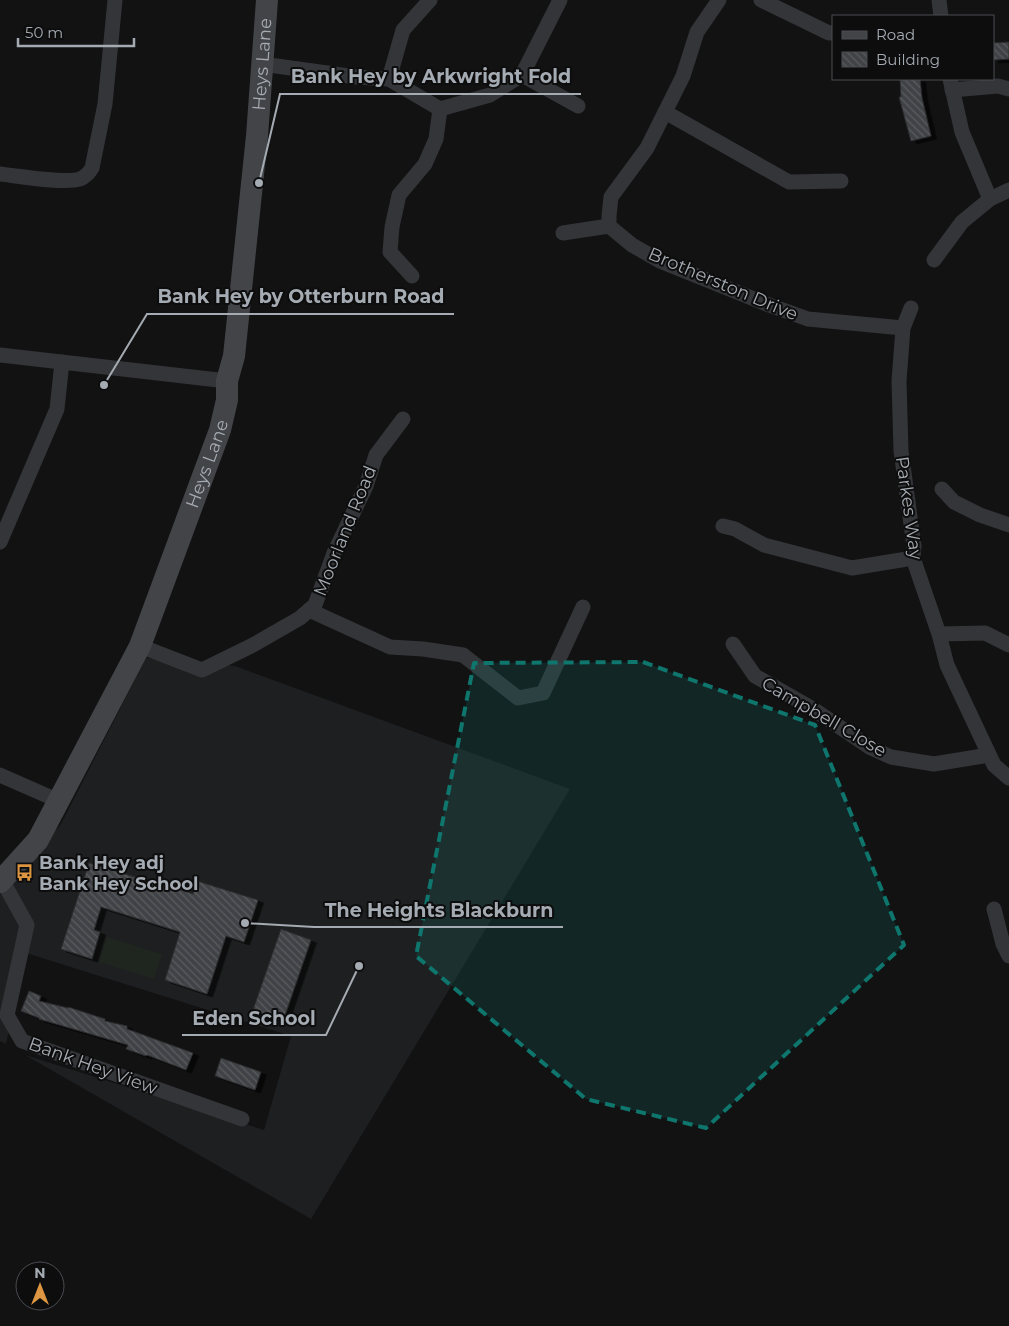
<svg xmlns="http://www.w3.org/2000/svg" width="1009" height="1326" viewBox="0 0 1009 1326" font-family="Montserrat,sans-serif">
	<style>
		.built { fill: #1e1f20 }
		.green { fill: #1f261f }
		.building { fill: url(#building-back-hatch); stroke: #2c2d2f; filter: url(#shadow) }
		.lines { fill: none; stroke-linecap: round; stroke-linejoin: round }
		.street { stroke: #343538; stroke-width: 15 }
		.secondary { stroke: #424448; stroke-width: 22 }
		.marked { fill: #0f766e; fill-opacity: 0.2; stroke: #0f766e; stroke-width: 4; stroke-dasharray: 10 6; stroke-linejoin: round }
		.labels { text-anchor: middle; dominant-baseline: central; stroke-width: 4; stroke-linejoin: round; paint-order: stroke }
		.street-label { font-size: 18px; fill: #a5abb2; stroke: #0d0d0e }
		.poi-label { font-size: 18px; font-weight: bold; fill: #a5abb2; stroke: #0d0d0e; text-anchor: start }
		.leader { fill: none; stroke: #a5abb2; stroke-width: 2 }
		.callout-dot { fill: #a5abb2; stroke: #0d0d0e; stroke-width: 2 }
		.callout-label { font-size: 19px; text-anchor: middle; font-weight: bold; fill: #a5abb2; stroke: #0d0d0e; stroke-width: 4; stroke-linejoin: round; paint-order: stroke }
	</style>
	<defs>
		<pattern id="building-back-hatch" width="6" height="6" patternUnits="userSpaceOnUse" patternTransform="scale(1.25)"><rect width="6" height="6" fill="#414346"/><path d="M-1 5l2 2M0 0l6 6M5-1l2 2" fill="none" stroke="#595b5e"/></pattern>
		<filter id="shadow"><feDropShadow dx="5.5" dy="3" stdDeviation="0" flood-color="#0009"/></filter>
	</defs>
	<rect width="100%" height="100%" fill="#121213"/>
	<path class="built" d="M146 658 235 666 570 789 311 1219 25 1055 264 1130 291 1036 26 953 6 1044 0 1041V893L61 824Z"/>
	<path class="green" d="M107 937 162 954 154 979 99 962Z"/>
	<g class="building">
		<path d="M1009 42V59L993 60V43Z"/>
		<path d="M900 79H920L922 98 931 136 911 141 899 97H901Z"/>
		<path d="M89 863 167 887V885L193 894 197 881 258 900 244 942 226 936 207 994 165 980 180 932 101 907 94 930 100 932 92 959 61 949Z"/>
		<path d="M281 929 311 940 283 1021 253 1010Z"/>
		<path d="M29 991 41 996 39 1001 68 1008V1007L105 1019V1021L127 1026V1029L193 1053 186 1070 147 1055 146 1056 126 1049 128 1045 39 1019V1018L21 1011Z"/>
		<path d="M221 1058 261 1072 255 1090 215 1076Z"/>
	</g>
	<g class="lines">
		<g class="street">
			<path d="M719 0 697 32 683 76 647 148 611 197 609 216V226L632 245 660 261 769 305 808 319 903 328"/>
			<path d="M761 0 829 33H833"/>
			<path d="M939 0 941 16"/>
			<path d="M262 64 356 77 389 79 440 109 490 95 522 75 560 0"/>
			<path d="M522 75 578 106"/>
			<path d="M389 79 403 30 430 0"/>
			<path d="M950 79 962 132 990 199"/>
			<path d="M952 90 998 86 1009 89"/>
			<path d="M665 112 789 182 841 181"/>
			<path d="M0 174C18 176 65 184 80 179 85 177 89 173 92 168L105 104 115 0"/>
			<path d="M563 233 609 226"/>
			<path d="M934 260 962 222 990 199 1009 190"/>
			<path d="M412 276 390 252 392 227 399 195 425 164 436 139 440 109"/>
			<path d="M911 308 903 328 899 381 901 451 914 546 913 558 939 634 947 665 994 765 1009 778"/>
			<path d="M0 355 227 381"/>
			<path d="M942 489 954 502 980 515 1009 525"/>
			<path d="M723 526 735 529 764 545 852 568 913 558"/>
			<path d="M0 542 57 409 62 362"/>
			<path d="M309 610 390 647 423 649 463 655 518 698 543 693 583 607"/>
			<path d="M939 634 985 633 1009 645"/>
			<path d="M733 644 755 676 813 709 871 748 891 757 934 764 989 755"/>
			<path d="M140 646 202 670 253 645 300 618 315 605 334 553 366 486 376 455 403 419"/>
			<path d="M0 775 59 801"/>
			<path d="M2 880 27 925 7 1015 22 1041 242 1119"/>
			<path d="M994 909 1003 944 1009 956"/>
		</g>
		<path class="secondary" id="s1" d="M0 882 38 840 140 646 220 430 227 400V381L234 356 257 136 267 0"/>
	</g>
	<path class="marked" d="M643 662 815 725 904 945 706 1128 586 1099 416 956 474 663Z"/>
	<defs>
		<symbol id="bus-bare" viewBox="-9 -9 18 18"><path d="M-5-6H5V4H4V6H2V4H-2V6H-4V4H-5ZM-3.5-4V0h7V-4ZM-3.5 1.2v1.5H-2V1.2ZM2 1.2v1.5H3.5V1.2Z" fill="#dc9541" stroke="#0d0d0e" stroke-width="2.5" paint-order="stroke"/></symbol>
	</defs>
	<g fill-rule="evenodd">
		<use href="#bus-bare" x="12" y="860" width="25" height="25"/>
	</g>
	<g class="labels">
		<g class="street-label">
			<text stroke="none"><textPath href="#s1" startOffset="875">Heys Lane</textPath></text>
			<text transform="translate(723 284) rotate(23)">Brotherston Drive</text>
			<text stroke="none"><textPath href="#s1" startOffset="470">Heys Lane</textPath></text>
			<text transform="translate(909 508) rotate(82)">Parkes Way</text>
			<text transform="translate(345 531) rotate(-68)">Moorland Road</text>
			<text transform="translate(824 717) rotate(30)">Campbell Close</text>
			<text transform="translate(93 1066) rotate(20)">Bank Hey View</text>
		</g>
		<g class="poi-label">
			<text x="39" y="863">Bank Hey adj<tspan x="39" dy="21">Bank Hey School</tspan></text>
		</g>
	</g>
	<path class="leader" d="M259 183L280 94H581M104 385L147 314H454M245 923L314 927H563M359 966L326 1035H182"/>
	<g class="callout-dot">
		<circle cx="259" cy="183" r="5"/>
		<circle cx="104" cy="385" r="5"/>
		<circle cx="245" cy="923" r="5"/>
		<circle cx="359" cy="966" r="5"/>
	</g>
	<g class="callout-label">
		<text x="431" y="83">Bank Hey by Arkwright Fold</text>
		<text x="301" y="303">Bank Hey by Otterburn Road</text>
		<text x="439" y="917">The Heights Blackburn</text>
		<text x="254" y="1025">Eden School</text>
	</g>
	<rect x="832" y="15" width="162" height="65" fill="#0d0d0e" stroke="#4a4c50"/>
	<rect x="842" y="31" width="25" height="8" fill="#424448" stroke="#4a4c50"/>
	<text x="876" y="40" font-size="15" fill="#a5abb2">Road</text>
	<rect x="842" y="52" width="25" height="15" fill="url(#building-back-hatch)" stroke="#4a4c50"/>
	<text x="876" y="65" font-size="15" fill="#a5abb2">Building</text>
	<g transform="translate(40 1286)"><circle r="24" fill="#0d0d0e" stroke="#4a4c50"/>
	<path d="M0-4L9 19L0 12L-9 19Z" fill="#dc9541"/>
	<text y="-8" font-size="14" font-weight="bold" text-anchor="middle" fill="#a5abb2">N</text>
	</g>
	<path d="M18 38v8h116v-8" fill="none" stroke="#a5abb2" stroke-width="2.5"/>
	<text x="25" y="38" font-size="15" fill="#a5abb2" stroke="#0d0d0e" stroke-width="4" paint-order="stroke">50 m</text>
</svg>
